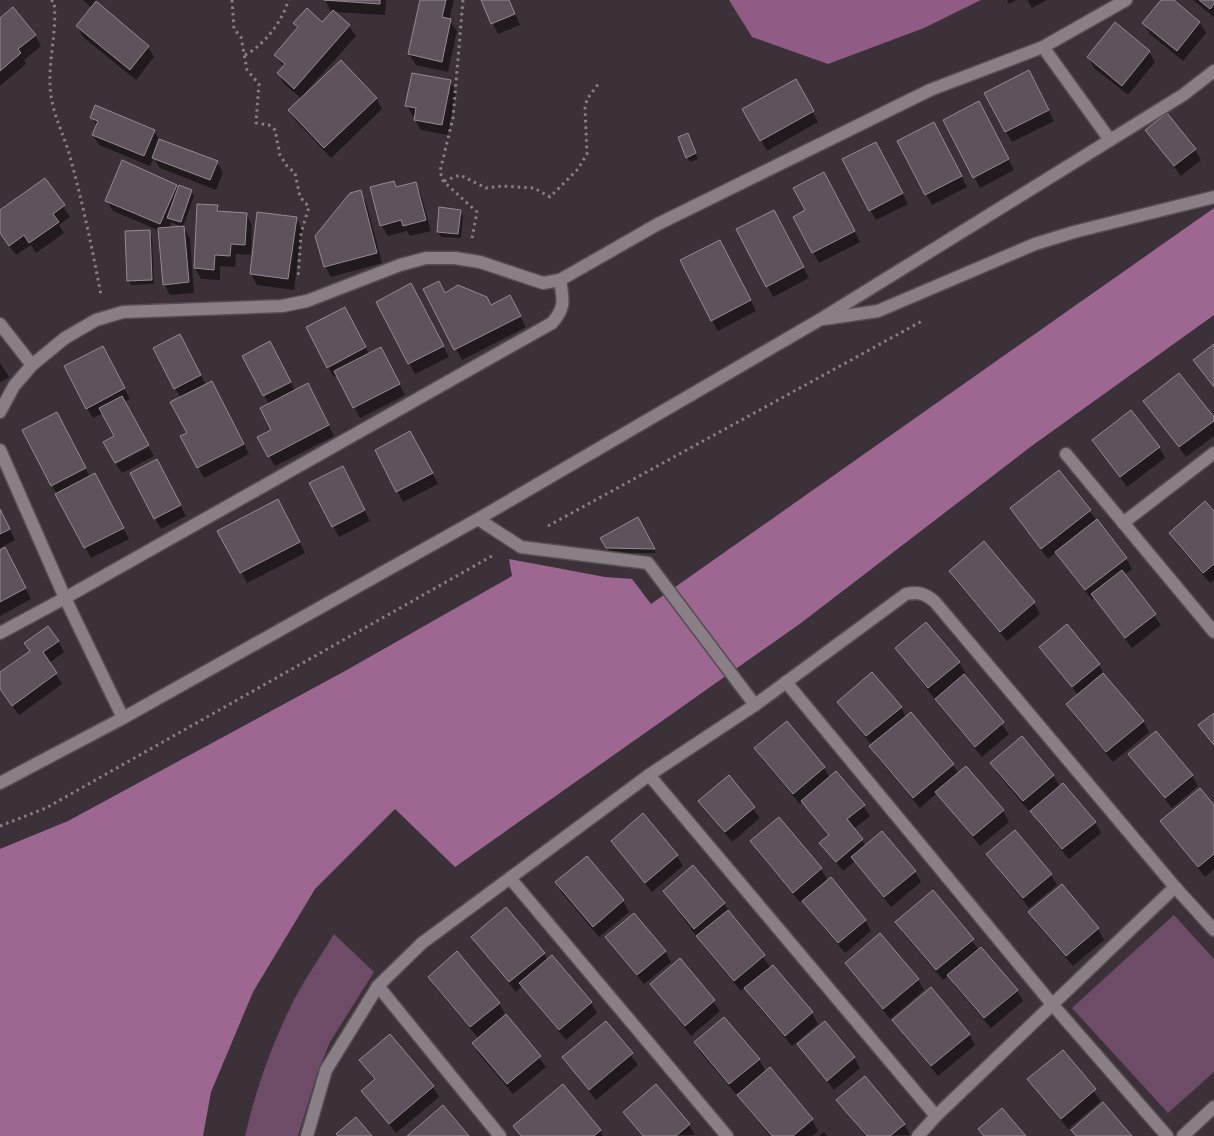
<svg xmlns="http://www.w3.org/2000/svg" width="1214" height="1136" viewBox="0 0 1214 1136" font-family="Helvetica,sans-serif">
	<style>
		.green { fill: #6e4c67 }
		.forest { fill: #905b85 }
		.water { fill: #9d6792 }
		.shadow { fill: #0007 }
		.building { fill: #5e535c; stroke: #968993 }
		.lines { fill: none; stroke-linecap: round; stroke-linejoin: round }
		.minor-casing { stroke: #564d53; stroke-width: 15 }
		.path { stroke: #897f86; stroke-width: 3; stroke-dasharray: 2.5 4; stroke-linecap: butt }
		.minor { stroke: #8a7e87; stroke-width: 12 }
	</style>
	<rect width="100%" height="100%" fill="#3c3139"/>
	<g class="green">
		<path d="M1174 915 1214 959V1072L1168 1113 1072 1008Z"/>
		<path d="M334 934 374 972 330 1042 317 1074 298 1136H245C256 1089 272 1043 294 1000 306 977 321 956 334 934Z"/>
	</g>
	<path class="forest" d="M729 0H981L924 28 828 64 752 37Z"/>
	<path class="water" d="M1214 208V315L1033 445 801 623 455 867 395 809 315 889 253 992 211 1092 203 1136H0V849L68 821 345 671 512 576 509 559 605 577 632 579 651 604Z"/>
	<g class="shadow">
		<path d="M83 0H97L95 3 148 47 154 57 136 80 83 37 77 26 92 8Z"/>
		<path d="M325 0H386L385 15 334 12 349 26 356 36 305 93 376 98 382 109 331 158 296 121 289 111 302 99 284 84 278 73 284 67 275 55 298 29 295 23H323L332 13Z"/>
		<path d="M422 0H454L449 20 457 31 448 72 416 65 409 54Z"/>
		<path d="M482 0H509L520 25 498 34Z"/>
		<path d="M1007 0H1016L1009 4Z"/>
		<path d="M1027 0H1047L1032 8Z"/>
		<path d="M1163 0H1172L1200 23 1206 33 1183 61 1150 34 1144 23Z"/>
		<path d="M1193 0H1214V17Z"/>
		<path d="M0 20 35 35 41 46 24 60 26 64 0 86Z"/>
		<path d="M1149 52 1155 62 1128 95 1094 68 1088 57Z"/>
		<path d="M450 81 456 92 448 135 421 130 415 120 416 117 413 116 407 106Z"/>
		<path d="M795 81 818 122 767 151 743 109Z"/>
		<path d="M1034 82 1054 121 1012 142 1006 132Z"/>
		<path d="M984 113 1014 170 980 188 944 120Z"/>
		<path d="M92 117 154 131 159 140 217 162 223 173 216 190 160 168 154 158 150 166 99 145 93 135 97 126Z"/>
		<path d="M1147 130 1195 150 1201 160 1181 176Z"/>
		<path d="M939 134 967 187 932 205 926 194Z"/>
		<path d="M690 140 698 159 690 162 687 157Z"/>
		<path d="M882 154 908 204 876 220 870 210Z"/>
		<path d="M45 180 70 217 59 225 64 233 36 253 31 245 16 255 0 233V212Z"/>
		<path d="M394 182 397 188 415 183 421 194 431 231 410 236 407 231 388 236 381 225Z"/>
		<path d="M829 184 860 242 819 263 794 218 807 211Z"/>
		<path d="M176 186 179 190 191 191 194 196 183 227 171 222 169 229 183 227 190 238 194 293 170 295 164 284 160 231 113 211 107 201Z"/>
		<path d="M360 192 366 202 382 263 331 277 325 266Z"/>
		<path d="M217 206 221 213 246 214 252 225 251 255 236 254 235 267 220 266V280L201 279 195 268Z"/>
		<path d="M460 211 463 216 461 238 441 237 438 232Z"/>
		<path d="M258 214 296 218 302 229 294 290 257 285 251 274Z"/>
		<path d="M780 222 809 278 773 297 738 230Z"/>
		<path d="M149 231 152 236 154 284 131 285 128 280Z"/>
		<path d="M725 252 756 311 718 331 712 320Z"/>
		<path d="M424 289 491 306 515 307 526 327 462 360Z"/>
		<path d="M416 295 449 357 415 374 409 363Z"/>
		<path d="M351 319 369 354 386 359 405 395 360 418 338 375 334 377 328 367Z"/>
		<path d="M186 346 206 385 217 393 249 454 204 478 198 467 181 398 175 388Z"/>
		<path d="M276 353 295 391 313 395 334 436 275 466 269 456 273 430 269 404 244 356Z"/>
		<path d="M108 358 130 399 93 418 87 408Z"/>
		<path d="M0 363 9 377 0 383Z"/>
		<path d="M1145 401 1214 419V436L1186 457Z"/>
		<path d="M62 424 90 477 101 485 129 539 91 558 23 431Z"/>
		<path d="M1094 440 1159 447 1165 458 1127 487Z"/>
		<path d="M416 443 438 484 403 502 376 450Z"/>
		<path d="M149 447 154 456 122 473 116 464Z"/>
		<path d="M162 471 186 516 161 529 155 518Z"/>
		<path d="M1059 472 1126 558 1132 569 1124 575 1161 625 1132 648 1095 598 1092 600 1056 552 1048 559 1011 509Z"/>
		<path d="M348 478 370 521 339 537 333 526Z"/>
		<path d="M0 511 15 540 0 548Z"/>
		<path d="M284 511 305 553 247 583 219 531Z"/>
		<path d="M1214 513V580L1210 583 1176 543 1170 533Z"/>
		<path d="M637 519 656 553H610L602 539Z"/>
		<path d="M984 543 1034 603 1040 614 1007 641 956 581 950 571Z"/>
		<path d="M0 552 11 560 31 599 0 616Z"/>
		<path d="M58 641 64 652 49 663 62 684 19 715 0 689V674Z"/>
		<path d="M1041 647 1099 664 1104 676 1143 721 1149 732 1113 762 1074 715 1068 704 1078 695Z"/>
		<path d="M896 648 959 662 965 673 963 674 1009 734 982 757 943 710Z"/>
		<path d="M838 702 901 707 906 717 953 765 959 774 1003 811 1009 822 980 846 937 793 920 808 877 757 872 746Z"/>
		<path d="M756 748 824 768 830 778 863 806 870 816 854 829 866 846 915 872 921 882 891 907 855 861 843 871 821 843 829 836 803 802 800 804 762 759Z"/>
		<path d="M1129 754 1192 776 1198 786 1172 808Z"/>
		<path d="M991 763 1053 775 1060 787 1095 822 1101 833 1069 859 1038 822 1031 810 1029 811 997 773Z"/>
		<path d="M729 777 760 818 732 842 700 801Z"/>
		<path d="M1214 807V869L1205 877 1162 822Z"/>
		<path d="M779 819 821 869 828 881 865 920 871 931 845 953 810 911 803 900 800 902 758 852 752 841Z"/>
		<path d="M612 841 677 856 683 866 652 892Z"/>
		<path d="M987 855 1051 875 1057 885 1029 908Z"/>
		<path d="M586 858 623 901 629 912 599 937 562 893 556 882Z"/>
		<path d="M1062 886 1098 929 1104 940 1073 966 1036 923 1030 912Z"/>
		<path d="M664 891 724 904 771 968 773 967 812 1013 818 1024 792 1046 752 999 745 987 741 991 704 947Z"/>
		<path d="M933 892 979 950 1017 990 1023 1001 991 1028 955 986 949 975 943 980 903 933 897 923Z"/>
		<path d="M472 937 544 953 548 961 552 957 591 1003 597 1013 566 1040 522 986 516 992 479 947Z"/>
		<path d="M606 937 665 951 671 962 644 984 613 947Z"/>
		<path d="M680 960 720 1011 691 1036 651 984Z"/>
		<path d="M846 963 918 980 924 990 890 1019Z"/>
		<path d="M429 977 499 1003 505 1014 546 1067 513 1094 479 1054 473 1044 479 1039 435 987Z"/>
		<path d="M893 1020 969 1034 975 1045 938 1076 900 1030Z"/>
		<path d="M605 1022 638 1065 596 1100 563 1058Z"/>
		<path d="M695 1043 759 1059 766 1072 769 1069 812 1120 818 1131 812 1136H770L745 1105 737 1093 736 1094 701 1053Z"/>
		<path d="M798 1045 854 1057 860 1068 834 1090Z"/>
		<path d="M1062 1051 1101 1101 1068 1129 1029 1080Z"/>
		<path d="M360 1060 433 1087 439 1097 396 1133 363 1091 375 1081Z"/>
		<path d="M838 1101 904 1124 910 1135 865 1136Z"/>
		<path d="M625 1113 689 1125 695 1135 642 1136Z"/>
		<path d="M514 1127 600 1131 603 1136H520Z"/>
		<path d="M824 1132 827 1136H819Z"/>
	</g>
	<g class="building">
		<path d="M324 0H380V4Z"/>
		<path d="M420 0H446L442 17 451 19 442 62 408 54Z"/>
		<path d="M481 0H509L515 14 491 24Z"/>
		<path d="M1161 0H1174L1200 22 1177 51 1142 23Z"/>
		<path d="M1199 0H1214V4L1210 9Z"/>
		<path d="M96 1 149 46 130 70 76 26Z"/>
		<path d="M13 7 36 35 18 49 21 53 0 71V18Z"/>
		<path d="M307 8 322 22 333 10 350 25 294 89 277 73 285 64 274 55 298 27 293 23Z"/>
		<path d="M1115 22 1150 51 1122 86 1087 57Z"/>
		<path d="M341 60 377 98 324 148 288 110Z"/>
		<path d="M1029 70 1049 110 1005 132 984 93Z"/>
		<path d="M412 73 451 80 442 125 414 120 416 108 405 106Z"/>
		<path d="M796 79 814 111 760 141 742 109Z"/>
		<path d="M979 101 1009 159 973 178 943 120Z"/>
		<path d="M95 105 155 130 144 156 92 135 98 121 90 118Z"/>
		<path d="M1167 113 1196 149 1174 166 1145 130Z"/>
		<path d="M934 122 962 176 925 195 897 141Z"/>
		<path d="M688 133 696 153 686 158 678 137Z"/>
		<path d="M159 139 218 161 210 180 152 158Z"/>
		<path d="M876 142 903 193 869 211 842 159Z"/>
		<path d="M122 160 177 185 160 224 105 201Z"/>
		<path d="M824 172 855 231 812 253 793 217 805 210 793 188Z"/>
		<path d="M45 178 65 205 53 214 59 222 29 243 24 235 9 246 0 233V210Z"/>
		<path d="M394 181 396 187 416 182 426 220 403 226 401 220 380 226 370 187Z"/>
		<path d="M179 185 192 190 181 222 167 218Z"/>
		<path d="M361 190 377 253 324 267 315 236 350 193Z"/>
		<path d="M197 204 218 205 217 211 247 213 245 245 231 244 230 256 215 255 214 270 194 268Z"/>
		<path d="M439 207 461 210 458 234 437 232Z"/>
		<path d="M774 210 804 267 766 287 736 229Z"/>
		<path d="M257 212 297 217 288 279 250 274Z"/>
		<path d="M184 226 189 282 163 285 158 228Z"/>
		<path d="M150 230 152 280 127 281 125 231Z"/>
		<path d="M720 240 751 300 711 321 680 260Z"/>
		<path d="M439 281 445 293 458 285 487 297 491 305 510 295 521 316 454 350 423 289Z"/>
		<path d="M411 283 444 346 408 364 376 302Z"/>
		<path d="M345 307 366 347 327 368 306 327Z"/>
		<path d="M180 334 201 375 174 389 153 348Z"/>
		<path d="M270 341 291 382 263 396 242 356Z"/>
		<path d="M1214 344V387L1193 360Z"/>
		<path d="M103 346 125 388 86 409 64 366Z"/>
		<path d="M381 347 400 384 353 408 334 371Z"/>
		<path d="M1179 373 1214 417V421L1179 447 1143 401Z"/>
		<path d="M212 381 244 444 197 468 180 436 187 433 170 402Z"/>
		<path d="M308 383 329 425 268 457 257 437 271 430 260 408Z"/>
		<path d="M122 396 149 445 115 463 103 442 114 436 99 408Z"/>
		<path d="M1131 410 1160 447 1120 477 1092 440Z"/>
		<path d="M57 412 86 468 51 486 22 430Z"/>
		<path d="M410 431 433 473 396 492 375 450Z"/>
		<path d="M157 459 181 505 154 519 130 473Z"/>
		<path d="M343 466 365 510 332 527 309 483Z"/>
		<path d="M1059 470 1091 510 1041 549 1010 508Z"/>
		<path d="M95 473 124 528 84 548 55 494Z"/>
		<path d="M278 499 300 542 240 573 217 531Z"/>
		<path d="M1205 501 1214 511V564L1203 573 1169 533Z"/>
		<path d="M0 509 10 529 0 534Z"/>
		<path d="M638 517 655 549 606 548 600 538Z"/>
		<path d="M1097 519 1127 558 1085 590 1055 552Z"/>
		<path d="M984 541 1035 602 1000 632 949 571Z"/>
		<path d="M5 547 26 588 0 602V550Z"/>
		<path d="M1122 570 1156 614 1125 638 1091 594Z"/>
		<path d="M926 622 960 662 928 688 895 648Z"/>
		<path d="M1067 624 1100 664 1072 687 1039 647Z"/>
		<path d="M48 626 59 641 43 652 57 673 12 706 0 689V672L30 651 24 643Z"/>
		<path d="M872 672 902 707 866 736 837 702Z"/>
		<path d="M1103 673 1144 721 1106 752 1066 704Z"/>
		<path d="M964 674 1004 722 975 747 935 699Z"/>
		<path d="M911 712 954 764 913 798 869 746Z"/>
		<path d="M1214 713V745L1198 725Z"/>
		<path d="M787 721 825 767 793 794 754 748Z"/>
		<path d="M1156 731 1193 775 1165 798 1128 754Z"/>
		<path d="M1022 736 1054 775 1023 801 990 763Z"/>
		<path d="M966 766 1004 810 973 836 935 792Z"/>
		<path d="M836 771 865 805 847 819 863 839 836 862 819 843 829 835 801 801Z"/>
		<path d="M729 775 755 807 725 832 698 801Z"/>
		<path d="M1063 783 1096 822 1062 849 1030 811Z"/>
		<path d="M1200 788 1214 805V854L1198 867 1160 821Z"/>
		<path d="M643 813 678 855 645 883 611 841Z"/>
		<path d="M779 817 822 868 793 893 750 841Z"/>
		<path d="M1015 830 1052 874 1023 898 986 854Z"/>
		<path d="M882 831 916 871 884 897 851 857Z"/>
		<path d="M587 856 624 900 593 927 555 882Z"/>
		<path d="M693 865 725 903 694 929 663 891Z"/>
		<path d="M831 877 866 920 838 943 802 901Z"/>
		<path d="M1062 884 1099 928 1066 956 1028 912Z"/>
		<path d="M933 890 974 939 936 970 895 922Z"/>
		<path d="M506 907 545 953 509 982 471 937Z"/>
		<path d="M728 910 765 955 734 981 696 936Z"/>
		<path d="M634 913 666 951 637 975 605 937Z"/>
		<path d="M880 933 919 979 883 1009 845 963Z"/>
		<path d="M981 947 1018 990 984 1018 947 975Z"/>
		<path d="M457 951 500 1003 470 1027 428 977Z"/>
		<path d="M552 955 592 1002 559 1030 519 983Z"/>
		<path d="M680 958 715 1000 685 1026 650 984Z"/>
		<path d="M773 965 813 1012 785 1036 744 988Z"/>
		<path d="M931 987 970 1034 931 1066 892 1020Z"/>
		<path d="M506 1014 541 1056 507 1084 472 1043Z"/>
		<path d="M724 1017 760 1059 729 1084 694 1042Z"/>
		<path d="M606 1021 633 1053 589 1090 562 1057Z"/>
		<path d="M825 1021 855 1057 827 1081 797 1044Z"/>
		<path d="M390 1034 434 1086 389 1124 361 1091 375 1079 359 1060Z"/>
		<path d="M1063 1050 1096 1089 1061 1119 1027 1079Z"/>
		<path d="M770 1067 813 1119 793 1136H772L737 1095Z"/>
		<path d="M865 1076 905 1124 890 1136H867L836 1100Z"/>
		<path d="M563 1084 601 1130 594 1136H521L513 1126Z"/>
		<path d="M656 1084 690 1124 676 1136H643L623 1112Z"/>
		<path d="M1103 1102 1132 1136H1076L1071 1130Z"/>
		<path d="M443 1105 469 1136H407Z"/>
		<path d="M1002 1108 1026 1136H984L978 1129Z"/>
		<path d="M356 1117 372 1136H338L336 1134Z"/>
	</g>
	<g class="lines">
		<defs>
			<g id="minor">
				<path d="M1043 47 1110 140"/>
				<path d="M824 319 878 311 1035 244 1074 232 1214 197"/>
				<path d="M0 324 32 365"/>
				<path d="M0 412 14 386 32 365 65 338 96 320 123 312 282 306 307 301 400 265 426 258H455L480 262 543 283 560 280 658 224 930 90 1043 47 1126 0"/>
				<path d="M0 450 65 598 123 718"/>
				<path d="M1066 454 1214 632"/>
				<path d="M478 519 521 547 648 563 755 705"/>
				<path d="M1123 523 1214 453"/>
				<path d="M0 633 65 598 552 323C566 307 563 300 560 280"/>
				<path d="M786 682 1052 1004 1167 1136"/>
				<path d="M649 775 936 1116"/>
				<path d="M0 783 123 718 478 519 821 319 1183 95 1214 71"/>
				<path d="M510 878 727 1136"/>
				<path d="M307 1136 326 1070 378 986"/>
				<path d="M500 1136 378 986 422 943 510 878 649 775 755 705 906 594C918 591 926 594 935 602L1175 887 1214 930"/>
				<path d="M918 1136 936 1116 1175 887"/>
				<path d="M1183 1136 1214 1107"/>
			</g>
		</defs>
		<use href="#minor" class="minor-casing"/>
		<g class="path">
			<path d="M51 0 54 2C58 36 44 71 53 106 57 122 64 137 69 153 82 200 92 247 101 295"/>
			<path d="M232 0 234 29 241 37 247 70 259 84 256 123 269 125 275 130 280 155 287 166 295 173 300 197 309 207 301 233 298 279"/>
			<path d="M463 0 453 118 440 171 443 181 477 212 472 238"/>
			<path d="M245 55C263 46 284 20 288 0"/>
			<path d="M444 181 460 175 486 188 502 186 534 188 550 197 578 169 587 154 585 108 587 99 599 83"/>
			<path d="M548 526 924 320"/>
			<path d="M0 826 46 808 492 556"/>
		</g>
		<use href="#minor" class="minor"/>
	</g>
</svg>
